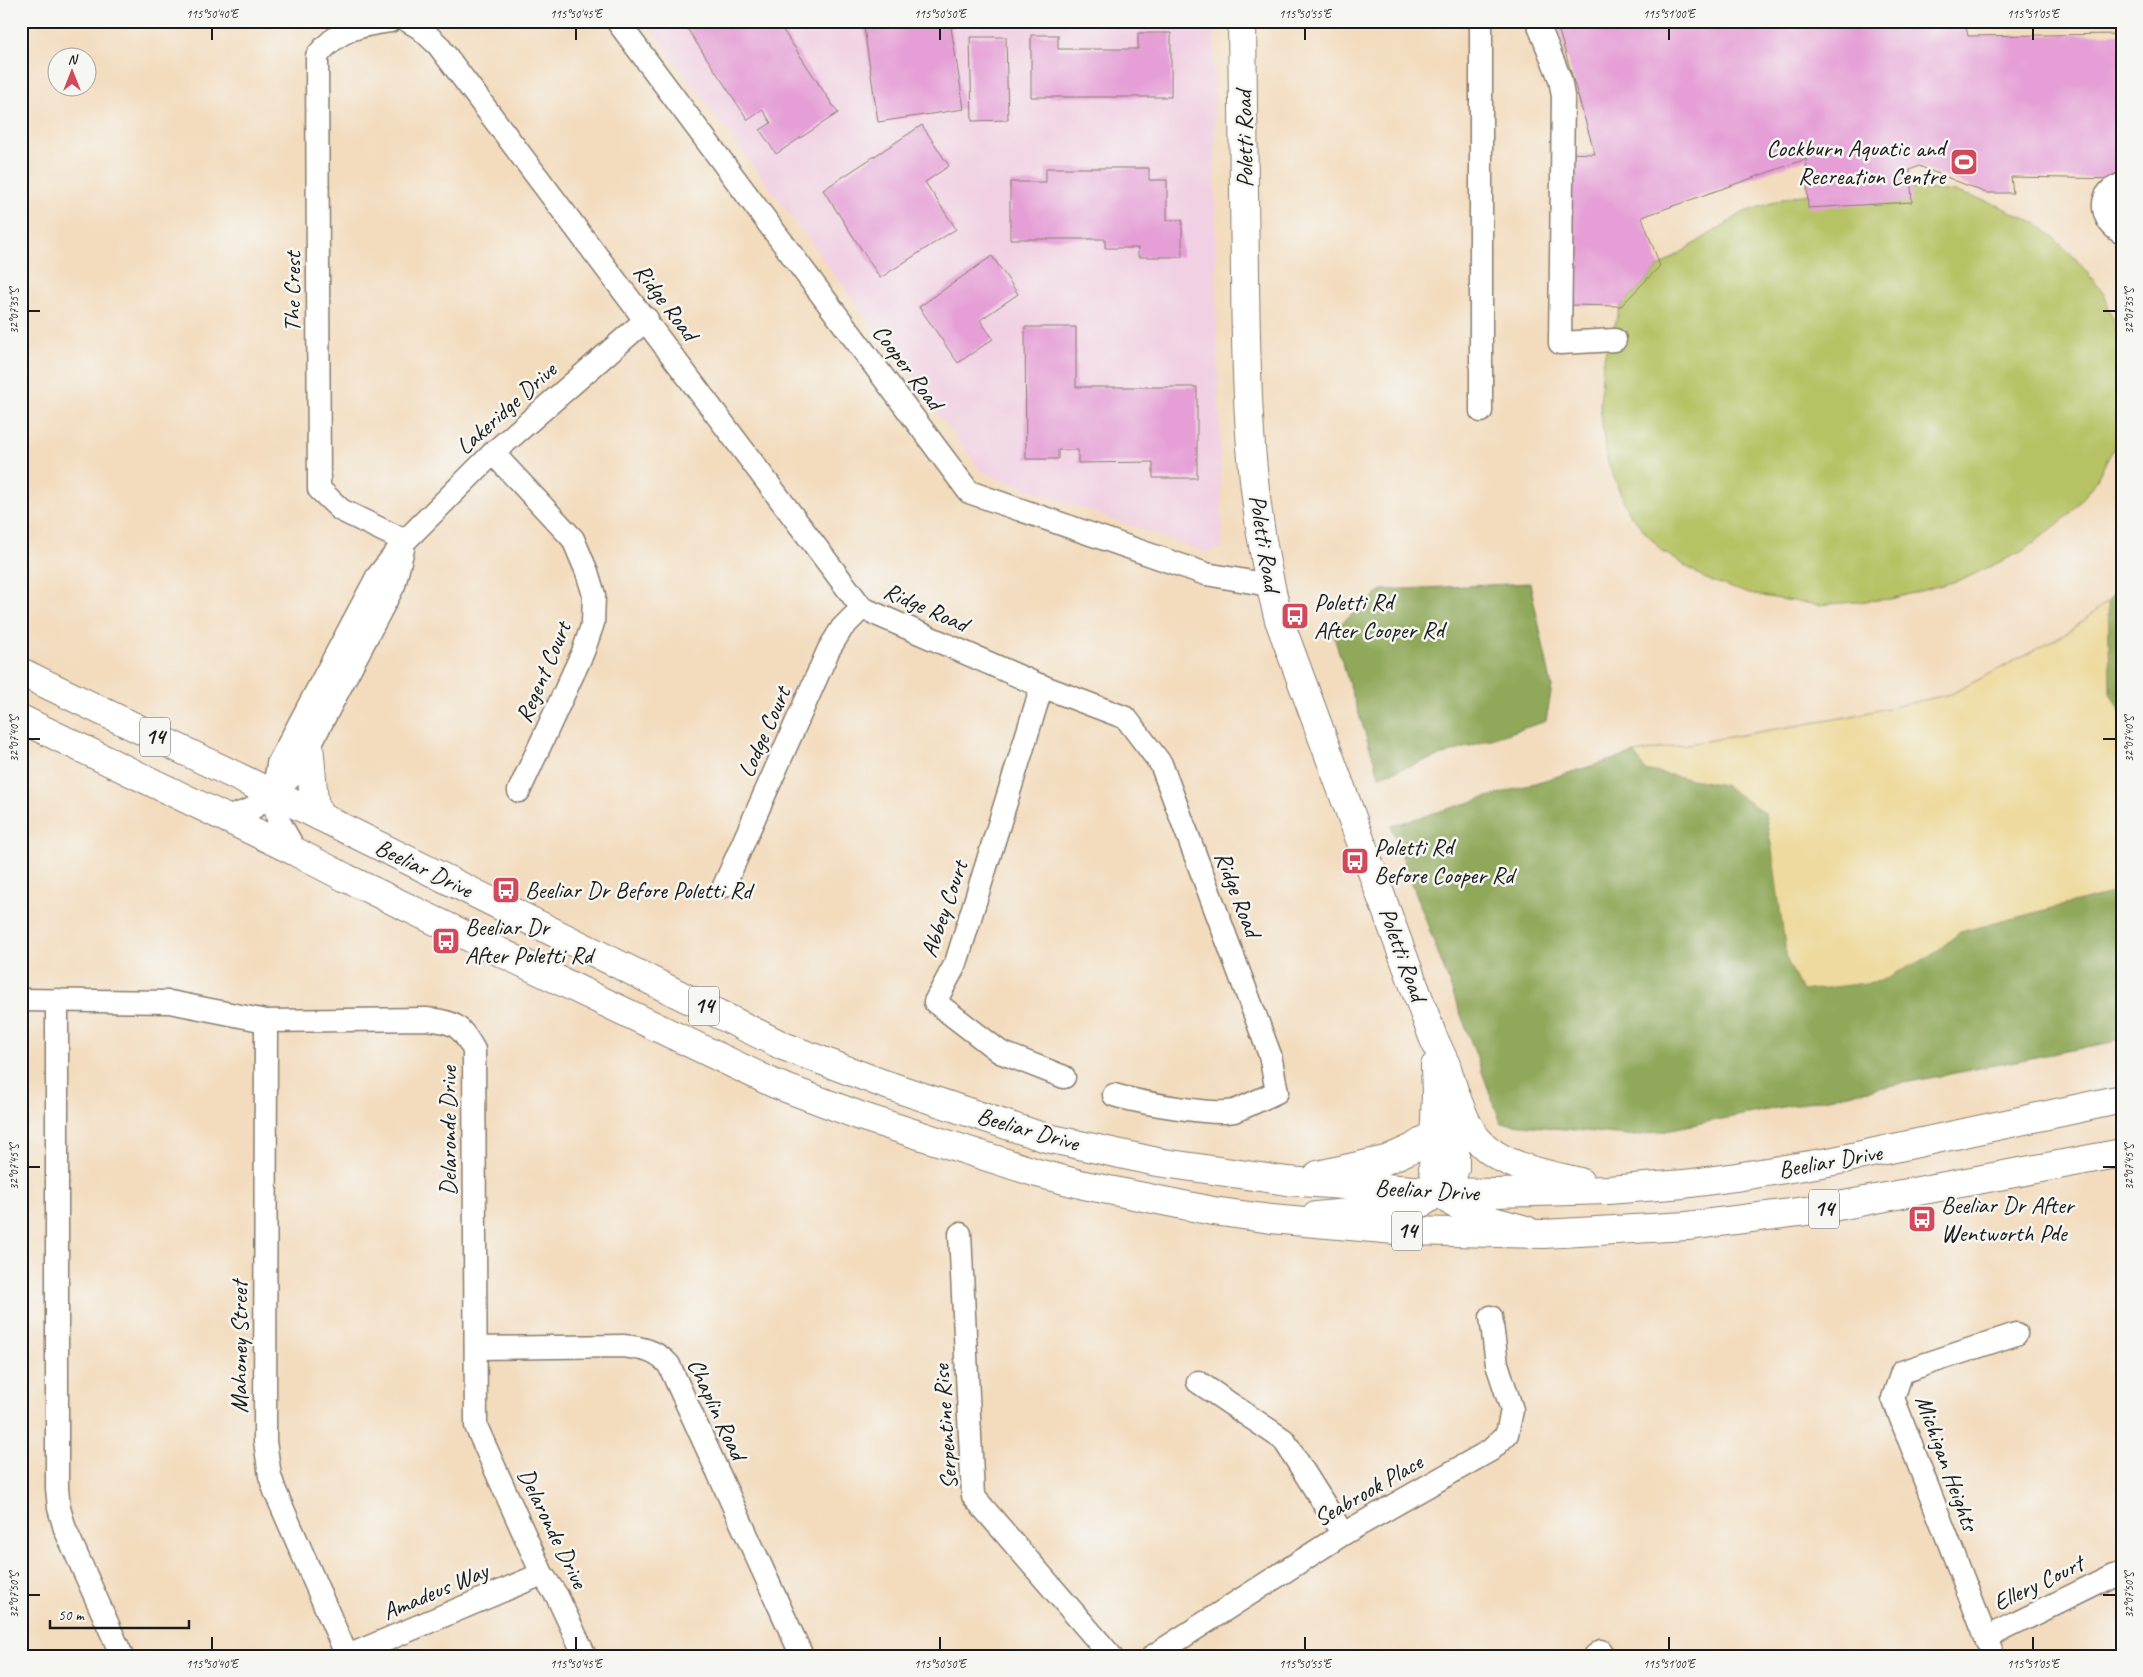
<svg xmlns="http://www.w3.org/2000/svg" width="2143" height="1677" viewBox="0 0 2143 1677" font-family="Caveat,sans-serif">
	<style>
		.built { fill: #f1d0e3 }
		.green { fill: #b6c264; stroke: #696f40 }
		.forest { fill: #90a85a; stroke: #56623b }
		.sand { fill: #eeda9e; stroke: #857b5d }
		.building { fill: #e59fd6 }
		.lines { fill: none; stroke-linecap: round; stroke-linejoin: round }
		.minor-casing { stroke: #887c6d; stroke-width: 25 }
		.major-casing { stroke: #887c6d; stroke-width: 30 }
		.highway-casing { stroke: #887c6d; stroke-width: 30 }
		.minor { stroke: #fff; stroke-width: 22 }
		.major { stroke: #fff; stroke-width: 28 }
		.highway { stroke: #fff; stroke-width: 28 }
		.ticks { fill: none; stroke: #1c1c1c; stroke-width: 2 }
		.labels { text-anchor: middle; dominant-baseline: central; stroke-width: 5; stroke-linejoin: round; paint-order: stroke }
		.shield { fill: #f6f6f2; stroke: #5d5d5c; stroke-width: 1 }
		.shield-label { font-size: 22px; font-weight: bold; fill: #1c1c1c }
		.street-label { font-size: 24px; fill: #1c1c1c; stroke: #f6f6f2 }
		.poi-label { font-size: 24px; fill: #1c1c1c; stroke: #f6f6f2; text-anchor: start }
		.neatline { fill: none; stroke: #1c1c1c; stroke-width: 2 }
		.ticks-label { font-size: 12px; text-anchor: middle; fill: #1c1c1c }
	</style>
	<rect width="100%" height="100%" fill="#f6f6f2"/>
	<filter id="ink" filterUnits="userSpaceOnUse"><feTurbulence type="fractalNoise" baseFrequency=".02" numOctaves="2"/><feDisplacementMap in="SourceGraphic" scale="10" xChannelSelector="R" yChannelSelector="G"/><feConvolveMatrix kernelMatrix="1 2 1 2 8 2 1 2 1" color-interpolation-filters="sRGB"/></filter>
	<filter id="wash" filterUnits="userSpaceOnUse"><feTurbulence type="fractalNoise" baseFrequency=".0096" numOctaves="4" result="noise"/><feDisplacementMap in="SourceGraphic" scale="20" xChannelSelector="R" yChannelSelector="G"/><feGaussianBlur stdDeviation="1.12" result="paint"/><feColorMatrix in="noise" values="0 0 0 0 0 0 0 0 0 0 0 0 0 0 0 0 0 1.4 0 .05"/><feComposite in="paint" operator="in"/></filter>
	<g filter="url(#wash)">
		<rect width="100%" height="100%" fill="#f3dcbe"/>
		<path class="built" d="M645 21H1214L1216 290 1223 548 1204 552 982 472Z"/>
		<path class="green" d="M1920 188 1956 192 1993 203 2041 226 2075 258 2104 293 2121 346 2122 417 2117 442 2093 486 2068 516 2023 551 1964 579 1891 599 1818 605 1749 594 1706 579 1662 551 1628 512 1607 460 1600 406 1603 360 1621 306 1660 266 1744 212 1793 196 1853 190Z"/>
		<g class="forest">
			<path d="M2122 581V716L2110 694 2108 601Z"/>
			<path d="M1530 583 1552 687 1546 721 1379 776 1332 631 1382 590Z"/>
			<path d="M1635 753 1645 770 1724 785 1765 812 1772 849 1932 955 1960 932 2122 890V1040L1636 1136 1501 1123 1391 826Z"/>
		</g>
		<path class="sand" d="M2108 601 2110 693 2122 716V890L1960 932 1932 955 1880 981 1802 991 1787 960 1772 849 1765 813 1724 785 1645 770 1635 753 1847 717 1951 694 2066 634Z"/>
		<g id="blocks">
			<g class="building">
				<path d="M682 21H777L838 113 776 154 760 130 771 123 763 110 748 120Z"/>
				<path d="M863 21H950L964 109 878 122Z"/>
				<path d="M1556 21H1965L1968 36 2122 34V179L2011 177 2013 193H1986L1919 166 1910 170 1912 202 1808 208 1806 159 1642 217 1660 266 1621 306 1570 305 1568 153 1595 154Z"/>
				<path d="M1138 33H1171V97H1031V35H1058V49H1138Z"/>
				<path d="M970 37H1006L1008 120 972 121Z"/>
				<path d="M922 125 949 166 925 182 956 229 880 278 823 190Z"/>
				<path d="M1046 168H1149V180H1167V220H1182V257H1138V248H1105V239H1010V182H1046Z"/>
				<path d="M992 256 1018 294 980 320 993 339 958 363 919 307Z"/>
				<path d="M1025 327H1076V387H1197V478H1153V462L1078 463V450H1058V459H1026Z"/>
			</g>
		</g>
	</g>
	<g filter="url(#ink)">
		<use href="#blocks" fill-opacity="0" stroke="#887c6d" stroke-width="1"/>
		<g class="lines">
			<defs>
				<g id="minor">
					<path d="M390 21C359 25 337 30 317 56L319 489 341 510 405 541"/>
					<path d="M408 21 420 28 438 45 862 608 1039 685 1126 718 1161 764 1270 1055 1277 1092C1263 1098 1248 1106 1234 1111 1213 1116 1137 1102 1114 1095"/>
					<path d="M617 21 969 492 1206 574 1269 585"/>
					<path d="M1537 21 1560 79 1563 96 1560 343 1615 340"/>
					<path d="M2122 184C2118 186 2114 188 2111 190 2096 203 2107 226 2122 233"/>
					<path d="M1481 411V21"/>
					<path d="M493 453 573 539 587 572 594 595 593 623 583 652 519 791"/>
					<path d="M1042 686 956 963 935 1002 1000 1052 1064 1077"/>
					<path d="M226 818 250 810 273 794 295 773 394 585 403 549"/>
					<path d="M296 852 278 820 273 794 278 764 377 577 405 541 493 453 647 319"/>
					<path d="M724 886 829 649 842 628 862 608"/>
					<path d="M21 1000 170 1002 266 1021 426 1019C454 1022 460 1024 474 1050L476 1426 542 1574 557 1596 585 1656"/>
					<path d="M57 1000V1488L59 1508 65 1529 122 1656"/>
					<path d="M266 1021 265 1441 270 1476 275 1491 347 1656"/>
					<path d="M960 1234 973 1496 1111 1656"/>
					<path d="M476 1348 623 1346C641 1348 656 1350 669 1365L802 1656"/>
					<path d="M1198 1382 1284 1440 1343 1534"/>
					<path d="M1986 1638 2114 1575"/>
					<path d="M348 1656 542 1574"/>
					<path d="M1153 1656 1343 1534 1491 1450 1507 1434 1512 1410 1497 1364 1491 1317"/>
					<path d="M1595 1656 1601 1651"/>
					<path d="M1993 1656 1893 1398 1902 1372 2016 1334"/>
				</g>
				<g id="major">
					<path d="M1242 21C1243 106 1244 190 1245 275 1246 389 1249 509 1279 620L1433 1037 1446 1065 1455 1094V1168L1450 1184 1422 1203 1348 1213 1316 1216"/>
					<path d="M1435 1066 1436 1094 1433 1168 1441 1192 1453 1203 1493 1221 1526 1230"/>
				</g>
				<g id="highway">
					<path d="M21 672 319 816 783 1046 884 1084 1043 1137 1157 1162 1287 1181 1441 1192 1495 1193 1608 1190 1684 1184 1736 1177 1834 1161 2122 1099"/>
					<path d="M21 719 296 852 346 878 775 1084 863 1117 1037 1173 1084 1185 1213 1211 1271 1219 1407 1231 1543 1234 1687 1226 1822 1209 2122 1153"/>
					<path d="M309 745 314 801 319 816"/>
					<path d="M1455 1094C1460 1106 1464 1119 1471 1130 1492 1166 1543 1173 1580 1182"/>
					<path d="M1318 1175 1386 1160 1413 1148 1434 1134"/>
				</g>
			</defs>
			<use href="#minor" class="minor-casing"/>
			<use href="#major" class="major-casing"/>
			<use href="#highway" class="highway-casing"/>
			<use href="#minor" class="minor"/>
			<use href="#major" class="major"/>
			<use href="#highway" class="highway"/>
		</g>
	</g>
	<path class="ticks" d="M212 28V40M576 28V40M940 28V40M1305 28V40M1669 28V40M2033 28V40M28 311H40M2103 311H2116M28 739H40M2103 739H2116M28 1167H40M2103 1167H2116M28 1595H40M2103 1595H2116M212 1637V1650M576 1637V1650M940 1637V1650M1305 1637V1650M1669 1637V1650M2033 1637V1650"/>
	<defs>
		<symbol id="stadium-square" viewBox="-11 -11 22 22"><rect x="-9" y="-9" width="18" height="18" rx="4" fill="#d1495b" stroke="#f6f6f2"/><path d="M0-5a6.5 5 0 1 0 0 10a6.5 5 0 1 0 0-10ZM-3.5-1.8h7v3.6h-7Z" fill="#fff"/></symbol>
		<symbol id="bus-square" viewBox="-11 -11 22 22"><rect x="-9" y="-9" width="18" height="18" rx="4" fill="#d1495b" stroke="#f6f6f2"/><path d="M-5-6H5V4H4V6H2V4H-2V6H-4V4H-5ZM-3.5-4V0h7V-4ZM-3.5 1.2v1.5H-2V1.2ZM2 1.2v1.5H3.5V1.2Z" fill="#fff"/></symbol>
	</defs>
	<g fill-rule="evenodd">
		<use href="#stadium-square" x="1948" y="146" width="32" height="32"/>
		<use href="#bus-square" x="1279" y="600" width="32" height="32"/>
		<use href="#bus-square" x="1339" y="845" width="32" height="32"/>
		<use href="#bus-square" x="490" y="874" width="32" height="32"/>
		<use href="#bus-square" x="430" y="925" width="32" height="32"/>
		<use href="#bus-square" x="1906" y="1203" width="32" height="32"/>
	</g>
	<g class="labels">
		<g class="shield">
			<rect x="140" y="717.5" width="30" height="39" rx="4"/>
			<rect x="689" y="986.5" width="30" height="39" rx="4"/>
			<rect x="1809" y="1189.5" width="30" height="39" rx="4"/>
			<rect x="1392" y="1211.5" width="30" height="39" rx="4"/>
		</g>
		<g class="shield-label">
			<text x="155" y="737">14</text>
			<text x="704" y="1006">14</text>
			<text x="1824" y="1209">14</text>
			<text x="1407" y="1231">14</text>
		</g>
		<g class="street-label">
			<text transform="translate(1244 139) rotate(-91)">Poletti Road</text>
			<text transform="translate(292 292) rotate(-90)">The Crest</text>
			<text transform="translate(666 302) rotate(53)">Ridge Road</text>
			<text transform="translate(908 367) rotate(53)">Cooper Road</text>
			<text transform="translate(506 408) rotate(-42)">Lakeridge Drive</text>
			<text transform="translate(1265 543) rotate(81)">Poletti Road</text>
			<text transform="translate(926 607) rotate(24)">Ridge Road</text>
			<text transform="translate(543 672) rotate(-67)">Regent Court</text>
			<text transform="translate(764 732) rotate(-66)">Lodge Court</text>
			<text transform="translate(424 868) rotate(26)">Beeliar Drive</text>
			<text transform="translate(1238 894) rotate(69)">Ridge Road</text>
			<text transform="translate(944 909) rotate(-71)">Abbey Court</text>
			<text transform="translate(1403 954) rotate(70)">Poletti Road</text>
			<text transform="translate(1028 1129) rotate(16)">Beeliar Drive</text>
			<text transform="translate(448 1131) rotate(-90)">Delaronde Drive</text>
			<text transform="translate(1830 1161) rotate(-10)">Beeliar Drive</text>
			<text transform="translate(1427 1190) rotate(3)">Beeliar Drive</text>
			<text transform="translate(239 1347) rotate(-90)">Mahoney Street</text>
			<text transform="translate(717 1409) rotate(65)">Chaplin Road</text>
			<text transform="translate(945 1427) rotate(-94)">Serpentine Rise</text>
			<text transform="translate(1947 1463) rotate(70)">Michigan Heights</text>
			<text transform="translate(1368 1490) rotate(-30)">Seabrook Place</text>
			<text transform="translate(553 1528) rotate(64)">Delaronde Drive</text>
			<text transform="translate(2038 1583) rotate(-26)">Ellery Court</text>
			<text transform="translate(435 1591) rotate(-23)">Amadeus Way</text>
		</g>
		<g class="poi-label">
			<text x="1945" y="148" text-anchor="end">Cockburn Aquatic and<tspan x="1945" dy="28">Recreation Centre</tspan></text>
			<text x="1314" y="602">Poletti Rd<tspan x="1314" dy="28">After Cooper Rd</tspan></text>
			<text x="1374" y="847">Poletti Rd<tspan x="1374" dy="28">Before Cooper Rd</tspan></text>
			<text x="525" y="890">Beeliar Dr Before Poletti Rd</text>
			<text x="465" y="927">Beeliar Dr<tspan x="465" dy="28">After Poletti Rd</tspan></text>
			<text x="1941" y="1205">Beeliar Dr After<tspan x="1941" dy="28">Wentworth Pde</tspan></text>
		</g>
	</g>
	<rect width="2143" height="1677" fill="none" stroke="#f6f6f2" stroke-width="55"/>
	<g transform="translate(72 72)"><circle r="24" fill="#f6f6f2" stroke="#9f9f9c"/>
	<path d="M0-4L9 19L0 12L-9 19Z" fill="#d1495b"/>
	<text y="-8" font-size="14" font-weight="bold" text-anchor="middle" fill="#1c1c1c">N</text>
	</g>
	<path d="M50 1620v8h139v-8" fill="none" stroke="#1c1c1c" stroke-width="2.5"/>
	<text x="58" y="1620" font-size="15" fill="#1c1c1c" stroke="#f6f6f2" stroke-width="4" paint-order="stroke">50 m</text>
	<rect x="28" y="28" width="2088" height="1622" class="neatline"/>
	<g class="ticks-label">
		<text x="212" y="18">115°50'40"E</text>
		<text x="576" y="18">115°50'45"E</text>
		<text x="940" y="18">115°50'50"E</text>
		<text x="1305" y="18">115°50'55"E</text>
		<text x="1669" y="18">115°51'00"E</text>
		<text x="2033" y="18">115°51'05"E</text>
		<text transform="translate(14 311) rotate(-90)" y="4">32°07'35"S</text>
		<text transform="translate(2129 311) rotate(-90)" y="4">32°07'35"S</text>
		<text transform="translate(14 739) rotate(-90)" y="4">32°07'40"S</text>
		<text transform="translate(2129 739) rotate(-90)" y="4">32°07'40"S</text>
		<text transform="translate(14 1167) rotate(-90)" y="4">32°07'45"S</text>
		<text transform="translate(2129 1167) rotate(-90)" y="4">32°07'45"S</text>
		<text transform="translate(14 1595) rotate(-90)" y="4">32°07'50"S</text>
		<text transform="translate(2129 1595) rotate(-90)" y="4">32°07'50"S</text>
		<text x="212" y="1668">115°50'40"E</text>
		<text x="576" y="1668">115°50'45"E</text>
		<text x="940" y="1668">115°50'50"E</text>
		<text x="1305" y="1668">115°50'55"E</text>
		<text x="1669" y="1668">115°51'00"E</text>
		<text x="2033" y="1668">115°51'05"E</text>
	</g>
</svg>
